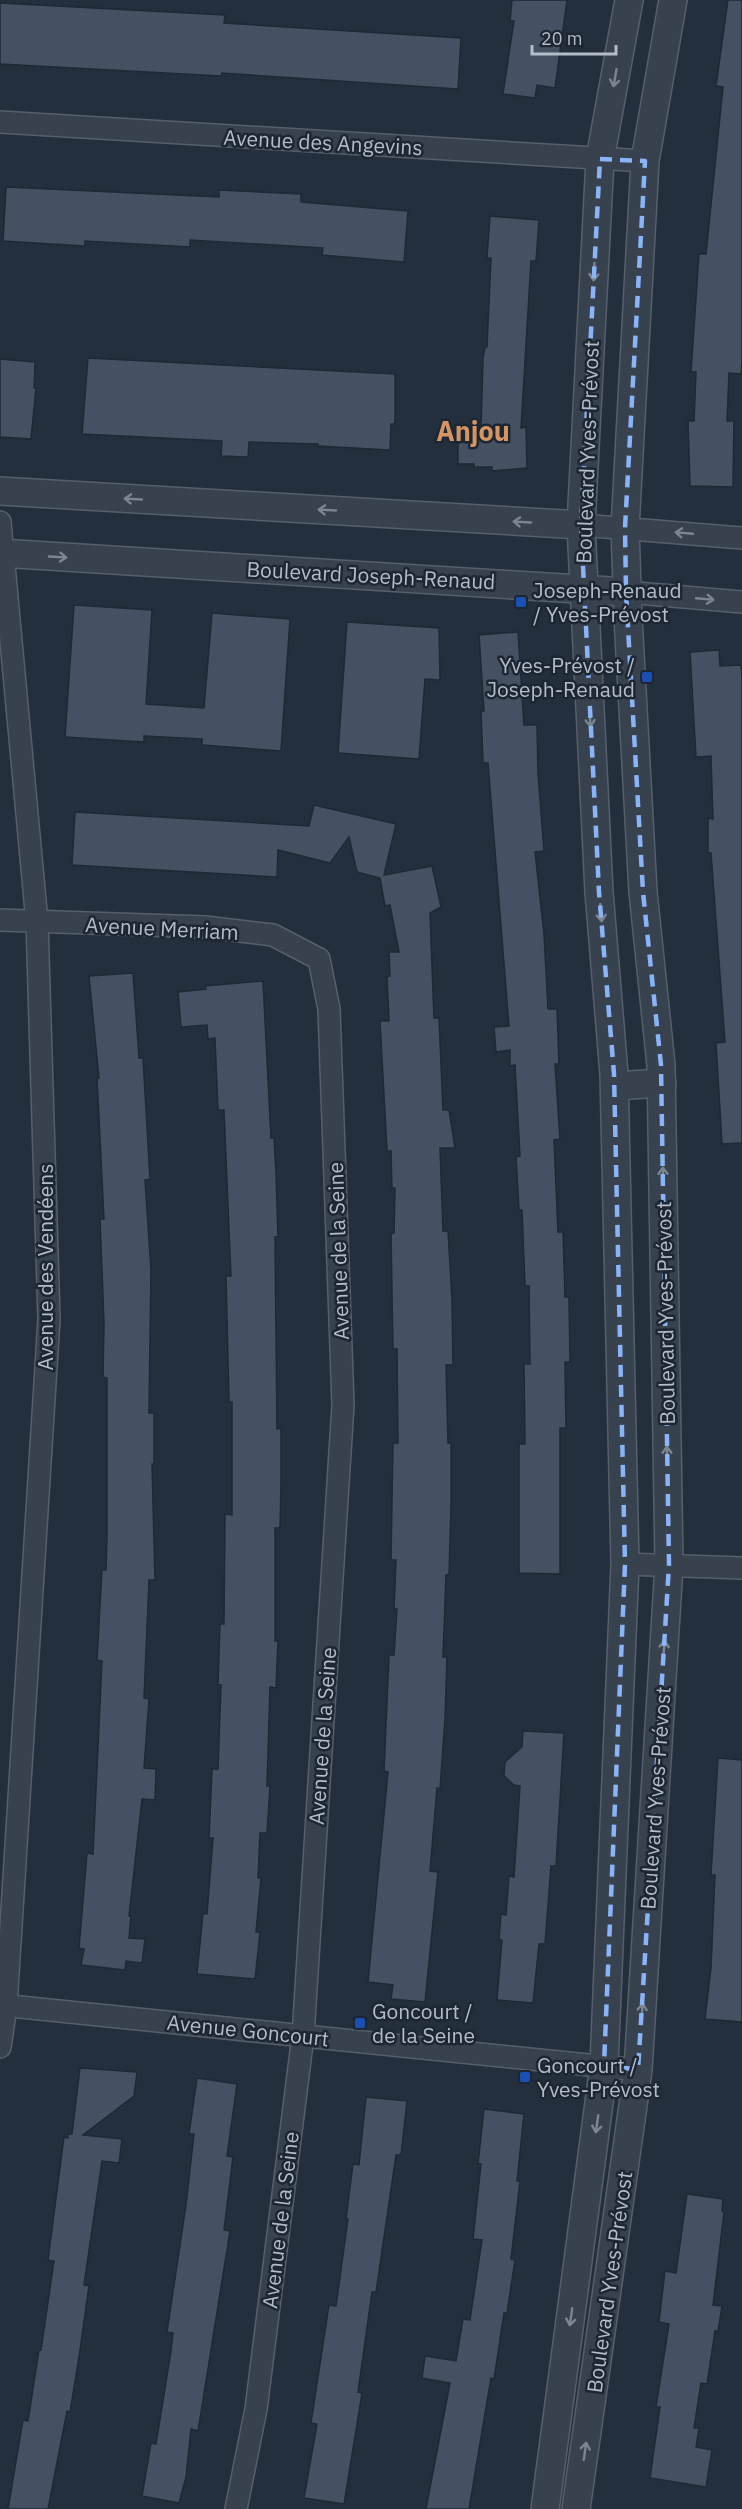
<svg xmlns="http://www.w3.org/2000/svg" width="742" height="2509" viewBox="0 0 742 2509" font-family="'IBM Plex Sans',sans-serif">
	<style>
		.building { fill: #455162; stroke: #1f2835; stroke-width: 1.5 }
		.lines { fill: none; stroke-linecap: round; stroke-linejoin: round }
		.minor-casing { stroke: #565f6c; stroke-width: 24 }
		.tertiary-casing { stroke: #565f6c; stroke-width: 30 }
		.minor { stroke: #38414e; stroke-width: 21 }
		.tertiary { stroke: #38414e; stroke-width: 27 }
		.oneway { stroke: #7c8592 }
		.marked { fill: none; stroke: #8ab4f8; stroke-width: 4.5; stroke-dasharray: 12 8; stroke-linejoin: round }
		.transit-dot { fill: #1a4fb4; stroke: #1d2633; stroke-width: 2 }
		.labels { text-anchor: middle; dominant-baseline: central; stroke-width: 5; stroke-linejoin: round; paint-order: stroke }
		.street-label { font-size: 21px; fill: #b4bcc9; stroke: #1d2633 }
		.poi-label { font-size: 21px; fill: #b4bcc9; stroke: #1d2633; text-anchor: start }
		.district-label { font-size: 27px; font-weight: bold; fill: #d59563; stroke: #1d2633 }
	</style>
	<rect width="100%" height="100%" fill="#242f3e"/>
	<g class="building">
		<path d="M512 0H567L555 88 537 85 535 98 503 94 514 21H510Z"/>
		<path d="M728 0H742V363L741 374 729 373 727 421H734L733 487 690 486 688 421H694L696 372H691L699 254H706L723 87 716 86Z"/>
		<path d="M0 3 225 15 224 23 461 38 458 89 222 73 221 76 0 64Z"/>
		<path d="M6 187 219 197V190L301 194V202L408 211 404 262 322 255 323 248 190 240V247L85 241V246L3 241Z"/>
		<path d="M490 216 539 220 536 261H531L521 428 526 427 527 468 492 471V467H474V464H458V429H481L483 358 485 347H487L491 258H487Z"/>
		<path d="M88 358 395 374V424H391L390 450 318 446V444L249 442 248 457 221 456 222 441 82 434Z"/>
		<path d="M0 359 35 362 34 388H36L31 439 0 437Z"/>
		<path d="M74 605 152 610 146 704 204 708 212 613 290 619 281 751 202 745V739L144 736V742L65 737Z"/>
		<path d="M347 622 439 628 440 680 425 679 419 759 338 753Z"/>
		<path d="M518 632 524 725H537L538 774 544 851 535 852 544 934 548 1009H557L559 1064H555L560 1139 554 1140 558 1232H563L565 1297H569L570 1362H565L566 1428H560V1574L519 1573V1444H525L524 1364H530L529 1286H525L522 1210H519L516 1157 520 1156 515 1065 510 1066V1050L496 1052 494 1027 509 1026 488 763H483L481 711H484L479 635Z"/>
		<path d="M719 650 720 666 741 665 742 678V1143L722 1144 716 1043 725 1042 711 853H708V818L713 819 711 756 696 757 690 652Z"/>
		<path d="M314 805 396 824 384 875 432 866 441 907 430 913 434 1018H439L443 1110H449L455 1148H440L443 1231H448L452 1300 453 1365H446L448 1443H451V1505L449 1575H446L443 1657H447L445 1719 440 1789 437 1788 430 1871 438 1872 425 2002 391 1999 393 1985 368 1982 388 1772 384 1771 389 1655H394L397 1609H394L396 1560H391L393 1443H398L397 1349H393L391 1233H394L395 1188H392L391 1151H387L380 1021H389L387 977 390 976 389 952H399L390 905 385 906 380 878 357 872 349 837 330 863 278 850 277 877 72 865 75 812 309 826Z"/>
		<path d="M133 973 139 1058H143L150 1179 145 1180 151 1270 149 1413H154V1464H152L155 1580H149L144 1698 149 1699 144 1768 156 1769 155 1800 142 1799 129 1916H131L129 1938 145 1939 142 1963 126 1961 125 1970 81 1965 84 1949 79 1948 87 1853 93 1854 102 1661 97 1660 102 1570H106L107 1536V1378L103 1377 104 1323 100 1219H104L97 1078H99L89 976Z"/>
		<path d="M263 981 271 1138H274L276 1173 278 1237H275L277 1429 281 1428V1485L280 1528H275V1641H278L276 1688 270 1687 267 1786H270L267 1833H260L258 1878H261L256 1932H260L255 1979 197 1974 203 1913 207 1914 213 1838H209L212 1769H218L221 1685H218L220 1624H224L225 1514 232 1515V1402H229L226 1276H231L224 1110H218L215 1038 208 1039 207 1025 181 1027 178 992 206 989 205 986Z"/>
		<path d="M523 1731 564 1733 556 1866H551L545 1944H539L533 2003 497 2000 502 1940H499L501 1914 506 1915 509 1876 514 1877 520 1786 514 1785 504 1776 505 1762 522 1747Z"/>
		<path d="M718 1758 742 1760V2022L705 2019 711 1968 715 1875H711Z"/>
		<path d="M80 2068 137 2072 134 2096 83 2135 122 2139 119 2163 102 2161 84 2285 89 2286 79 2357 70 2412 67 2411 48 2509H8L23 2420 28 2421 39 2350H41L54 2261 48 2260 64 2137 68 2138V2134H72Z"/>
		<path d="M197 2078 237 2084 227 2156 233 2157 224 2230 230 2231 198 2431 191 2429 186 2477 179 2503 142 2496 151 2443 156 2444 171 2351 173 2333 167 2332 186 2205 194 2134H189Z"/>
		<path d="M366 2097 407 2101 401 2155H396L376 2292H372L358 2392 362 2393 344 2504 304 2498 317 2424 311 2423 329 2305 336 2306 348 2219H346L353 2164 359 2165Z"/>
		<path d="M484 2109 524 2114 517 2181H520L511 2259 515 2260 507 2313H504L494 2379 491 2378 469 2509H426L450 2383 422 2378 425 2356 456 2361 463 2319 470 2320 482 2240 473 2239 481 2164H478Z"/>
		<path d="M687 2194 723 2199 722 2211 724 2212 713 2305 722 2306 718 2331H715L707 2384 701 2383 694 2428H699L696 2447 712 2450 706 2487 650 2478 660 2407H656L669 2324 659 2322 665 2271 676 2273Z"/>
	</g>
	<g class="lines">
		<defs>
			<g id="minor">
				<path d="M0 122 645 161"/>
				<path d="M0 522 37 922 49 1319 6 2006 0 2047"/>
				<path d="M581 525 742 538"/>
				<path d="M626 592 742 602"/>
				<path d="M0 920 205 927 273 935 319 959 329 1009 343 1405 303 2036 256 2409 236 2509"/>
				<path d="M625 1564 742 1568"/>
				<path d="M0 2005 638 2070"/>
			</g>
			<g id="tertiary">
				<path d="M0 491 581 525"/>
				<path d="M0 553 626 592"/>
				<path d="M615 1086 662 1083"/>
				<path d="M545 2509 604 2065 625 1564 614 1074 599 892 581 525 600 159 629 0"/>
				<path d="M576 2509 638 2070 669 1565 661 1065 643 892 628 617 625 528 645 161 673 0"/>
			</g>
		</defs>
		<use href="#minor" class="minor-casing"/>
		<use href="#tertiary" class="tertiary-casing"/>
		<use href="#minor" class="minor"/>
		<use href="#tertiary" class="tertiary"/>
	</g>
	<defs><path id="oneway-shaft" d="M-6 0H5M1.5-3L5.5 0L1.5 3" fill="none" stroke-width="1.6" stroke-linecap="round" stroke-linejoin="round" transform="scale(1.5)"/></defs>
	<g class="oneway">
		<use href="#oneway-shaft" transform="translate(615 78) rotate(100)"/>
		<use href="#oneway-shaft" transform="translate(594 272) rotate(93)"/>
		<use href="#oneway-shaft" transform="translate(133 499) rotate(-177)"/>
		<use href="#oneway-shaft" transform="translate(327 510) rotate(-177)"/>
		<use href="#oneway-shaft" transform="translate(522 522) rotate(-177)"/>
		<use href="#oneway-shaft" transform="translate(684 533) rotate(-175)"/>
		<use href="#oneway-shaft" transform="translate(58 557) rotate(3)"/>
		<use href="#oneway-shaft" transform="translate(705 599) rotate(5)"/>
		<use href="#oneway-shaft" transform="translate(590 718) rotate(87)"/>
		<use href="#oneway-shaft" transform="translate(601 913) rotate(85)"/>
		<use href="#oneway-shaft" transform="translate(663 1176) rotate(-91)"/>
		<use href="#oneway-shaft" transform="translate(667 1455) rotate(-91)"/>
		<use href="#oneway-shaft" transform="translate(664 1649) rotate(-86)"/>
		<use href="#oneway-shaft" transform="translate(642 2012) rotate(-86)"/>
		<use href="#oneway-shaft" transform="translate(597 2124) rotate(98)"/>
		<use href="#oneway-shaft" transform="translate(571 2317) rotate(98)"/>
		<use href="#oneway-shaft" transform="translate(585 2451) rotate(-82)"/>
	</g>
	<path class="marked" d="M600 159 645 161 625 528 626 592 643 892 661 1065 669 1565 638 2070 604 2065 625 1564 614 1074 599 892 581 525Z"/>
	<g class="transit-dot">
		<rect x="515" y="596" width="12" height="12" rx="3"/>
		<rect x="641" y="671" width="12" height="12" rx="3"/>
		<rect x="354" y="2017" width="12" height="12" rx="3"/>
		<rect x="519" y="2071" width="12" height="12" rx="3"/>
	</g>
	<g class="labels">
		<g class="street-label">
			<text transform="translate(323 142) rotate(3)">Avenue des Angevins</text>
			<text transform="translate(587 452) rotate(-88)">Boulevard Yves-Prévost</text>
			<text transform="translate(371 575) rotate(3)">Boulevard Joseph-Renaud</text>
			<text transform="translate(162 928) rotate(3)">Avenue Merriam</text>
			<text transform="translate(338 1251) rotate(-92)">Avenue de la Seine</text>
			<text transform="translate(45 1267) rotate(-90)">Avenue des Vendéens</text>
			<text transform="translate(665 1313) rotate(-91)">Boulevard Yves-Prévost</text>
			<text transform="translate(322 1736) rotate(-86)">Avenue de la Seine</text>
			<text transform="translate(655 1798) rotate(-86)">Boulevard Yves-Prévost</text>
			<text transform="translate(248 2030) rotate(6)">Avenue Goncourt</text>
			<text transform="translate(280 2220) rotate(-83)">Avenue de la Seine</text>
			<text transform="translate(609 2282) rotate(-82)">Boulevard Yves-Prévost</text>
		</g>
		<g class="poi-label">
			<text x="533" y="590">Joseph-Renaud<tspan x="533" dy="24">/ Yves-Prévost</tspan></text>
			<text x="635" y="665" text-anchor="end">Yves-Prévost /<tspan x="635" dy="24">Joseph-Renaud</tspan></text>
			<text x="372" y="2011">Goncourt /<tspan x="372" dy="24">de la Seine</tspan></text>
			<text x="537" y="2065">Goncourt /<tspan x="537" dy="24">Yves-Prévost</tspan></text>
		</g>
		<g class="district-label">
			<text x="473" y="430">Anjou</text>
		</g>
	</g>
	<path d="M532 45v9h84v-9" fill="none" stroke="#b4bcc9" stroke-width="3"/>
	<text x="541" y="45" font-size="18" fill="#b4bcc9" stroke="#1d2633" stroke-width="4.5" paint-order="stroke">20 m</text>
</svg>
